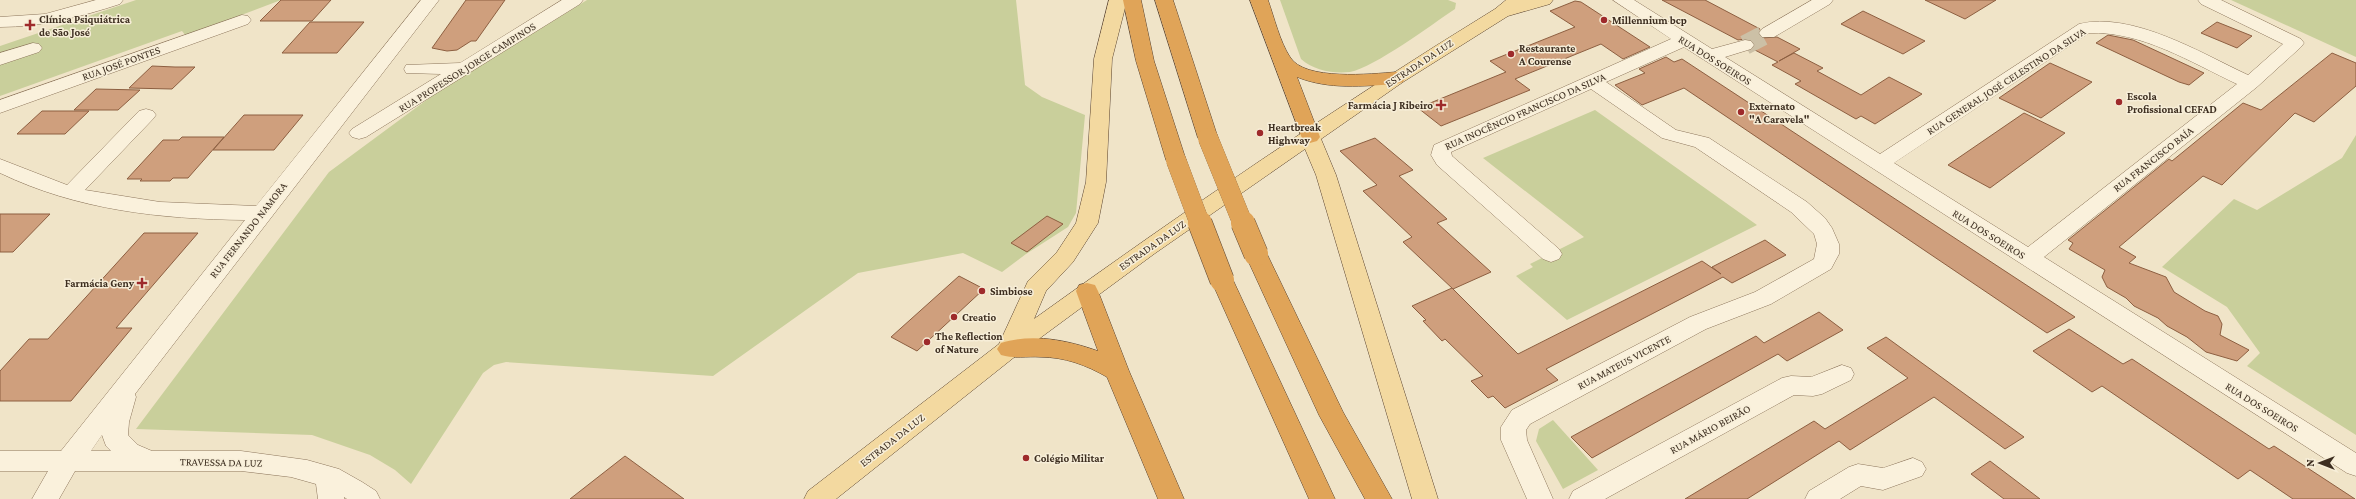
<svg xmlns="http://www.w3.org/2000/svg" width="2356" height="499" viewBox="0 0 2356 499" font-family="'Crimson Pro',serif">
	<style>
		.green { fill: #c9cf9b }
		.building { fill: #cf9f7d; stroke: #8d5f41 }
		.lines { fill: none; stroke-linecap: round; stroke-linejoin: round }
		.minor-tunnel { stroke: #ccc0a6; stroke-width: 20; stroke-dasharray: 20 10; stroke-linecap: butt }
		.minor-casing { stroke: #8d765c; stroke-width: 1 }
		.major-casing { stroke: #5b4430; stroke-width: 1 }
		.highway-casing { stroke: #5b4430; stroke-width: 1 }
		.minor { fill: #faf1dc; fill-rule: evenodd }
		.major { fill: #f3d9a0; fill-rule: evenodd }
		.highway { fill: #e0a458; fill-rule: evenodd }
		.highway-bridge-far1-casing { stroke: #5b4430; stroke-width: 20; stroke-linecap: butt }
		.highway-bridge-casing { stroke: #5b4430; stroke-width: 25; stroke-linecap: butt }
		.highway-bridge-far1 { stroke: #e0a458; stroke-width: 20 }
		.highway-bridge { stroke: #e0a458; stroke-width: 24 }
		.poi-dot { fill: #9e2a2b; stroke: #f7eed8; stroke-width: 1.5 }
		.labels { text-anchor: middle; dominant-baseline: central; stroke-width: 3; stroke-linejoin: round; paint-order: stroke }
		.poi-label { font-size: 11px; font-weight: bold; fill: #3d2e20; stroke: #f7eed8; text-anchor: start }
		.street-label { font-size: 11px; fill: #3d2e20; stroke: #f7eed8 }
	</style>
	<rect width="100%" height="100%" fill="#f0e4c8"/>
	<g class="green">
		<path d="M136 0H281L186 36 182 31 0 96V46Z"/>
		<path d="M587 0H1016L1025 85 1042 97 1085 115 1076 213 1068 227 1026 254 1002 272 963 253 858 273 713 376 506 362 494 365 483 373 411 484 395 470 370 455 312 435 136 429 329 172 436 93Z"/>
		<path d="M1280 0H1448L1456 3 1455 9C1431 25 1375 67 1350 72 1333 74 1313 70 1301 59Z"/>
		<path d="M2231 0H2356V57Z"/>
		<path d="M1595 110 1757 225 1567 320 1516 276 1533 267 1530 264 1584 237 1483 158Z"/>
		<path d="M2356 135V435L2247 366 2260 353 2227 307 2162 267 2234 199 2257 210 2342 158Z"/>
		<path d="M1553 420 1598 470 1563 489 1536 441 1539 429Z"/>
	</g>
	<g class="building">
		<path d="M281 0H331L312 21H260Z"/>
		<path d="M466 0H505L476 41H471L457 50 447 51 432 48Z"/>
		<path d="M1662 0H1705L1760 29 1758 33 1761 38 1777 37 1800 49 1779 61 1794 53 1823 68 1817 71 1861 95 1889 77 1922 94 1875 124 1861 116 1856 119 1795 84 1801 81 1772 65 1778 62 1753 49 1756 45 1752 40 1745 39 1738 40Z"/>
		<path d="M1925 0H1996L1965 19Z"/>
		<path d="M1575 1 1581 2 1650 47 1623 59 1601 44 1515 79 1530 90 1441 126 1418 108 1506 72 1490 61 1575 27 1550 11Z"/>
		<path d="M1863 11 1925 41 1903 54 1841 24Z"/>
		<path d="M310 22H364L337 53H282Z"/>
		<path d="M2217 22 2252 36 2237 48 2201 33Z"/>
		<path d="M2108 35 2133 40 2204 73 2189 85 2179 82 2096 43Z"/>
		<path d="M2332 53 2356 63V86L2314 122 2295 113 2222 185 2203 176 2119 247 2136 257 2129 263 2166 277 2174 292 2205 311 2218 316 2222 324 2220 335 2249 350 2237 361 2206 352 2187 337 2167 326 2158 318 2134 306 2126 298 2107 287 2102 277 2105 270 2069 249 2073 243 2068 240 2169 159 2172 161 2243 103 2261 110Z"/>
		<path d="M1666 57 1674 62 1682 59 2075 317 2047 333 1684 88 1642 105 1615 85 1645 73 1639 69Z"/>
		<path d="M2050 63 2092 82 2041 118 1999 98Z"/>
		<path d="M152 66 175 67H195L172 89 129 88Z"/>
		<path d="M96 89 140 90 118 110H74Z"/>
		<path d="M42 111H89L65 134H17Z"/>
		<path d="M2024 113 2065 133 1990 188 1948 165Z"/>
		<path d="M244 115H303L274 150H213Z"/>
		<path d="M182 137H224L188 178H173L170 181H140L142 179H127L163 140H179Z"/>
		<path d="M1375 138 1413 170 1399 176 1447 219 1437 223 1491 272 1453 289 1403 242 1412 237 1363 191 1377 185 1340 151Z"/>
		<path d="M0 214H50L13 252H0Z"/>
		<path d="M1047 216 1063 224 1027 252 1011 243Z"/>
		<path d="M144 233H198L116 328H132L71 401H0V371L29 339H48Z"/>
		<path d="M1765 240 1786 255 1732 283 1723 277 1546 369 1558 380 1505 408 1493 396 1488 398 1471 381 1483 376 1445 339 1442 341 1423 321 1426 320 1412 306 1452 288 1518 354 1702 261 1721 274 1712 267Z"/>
		<path d="M959 276 984 289 917 351 891 337Z"/>
		<path d="M1819 312 1843 330 1787 361 1778 354 1592 458 1571 437 1756 336 1764 343Z"/>
		<path d="M2069 329 2123 364 2132 359 2269 449 2274 446 2355 499H2293L2250 470 2238 479 2102 386 2092 392 2033 351Z"/>
		<path d="M1886 337 2024 437 2005 449 1934 397 1850 450 1839 441 1747 499H1685L1814 421 1825 429 1908 378 1867 348Z"/>
		<path d="M625 456 684 499H570Z"/>
		<path d="M1990 461 2040 499H2004L1971 474Z"/>
	</g>
	<g class="lines">
		<path class="minor-tunnel" d="M1745 45 1768 33"/>
		<defs>
			<g id="minor">
				<path d="M96 0H123L120 4C80 17 42 27 0 27V17L45 14Z"/>
				<path d="M421 0H439L135 394 136 397 129 422 128 435 138 445 152 451H241L307 460 339 469 362 482 376 491 380 499H347L344 497V499H318L316 484 291 477 241 471H75L59 499H32L48 471H0V451H61L245 220C160 219 77 210 0 173V159L67 185 139 111 146 109 153 111 156 115 153 119 85 190 160 202 256 206ZM102 435 106 446 111 451H91Z"/>
				<path d="M562 0H583L580 4 366 137 359 139 352 137 349 133 352 129 441 74 406 73 404 69 406 65 460 63Z"/>
				<path d="M1613 0H1634L1712 49 1745 40 1751 41 1754 45 1751 49 1725 57 1880 154 2079 24C2132 11 2201 53 2248 75L2283 44 2201 4 2198 0H2221L2301 39 2304 43 2301 47 2257 87 2044 257 2356 453V476L2347 473 1684 47 1606 82 1676 130 1709 138 1807 202 1825 218 1832 228 1839 244V254L1831 269 1771 304 1706 329 1530 424 1526 430 1527 440 1553 499H1527L1501 440V427L1512 410 1690 317 1755 292 1814 259 1817 244 1814 234 1791 212 1695 147 1662 138 1591 89 1451 152 1452 156 1559 249 1562 254 1559 259 1551 262 1543 259 1437 165 1431 155 1434 145 1671 39ZM2089 33C2142 31 2190 62 2237 84L2028 247 1894 163Z"/>
				<path d="M1812 0H1833L1830 4 1774 37H1762L1759 33 1762 29Z"/>
				<path d="M242 15 248 16 251 20 248 24 0 113V100Z"/>
				<path d="M33 43 39 44 42 48 39 52 0 65V53Z"/>
				<path d="M1842 365 1851 368 1854 374 1851 380 1822 394 1813 396 1794 395 1605 499H1569L1573 491 1782 378 1791 376 1811 377Z"/>
				<path d="M1913 458 1922 462 1926 469 1922 476 1883 490 1861 486 1840 499H1805L1809 491 1849 467 1858 464 1883 468Z"/>
			</g>
			<path id="major" d="M1109 0H1127L1112 59 1106 182 1098 223 1073 262 1046 291 1034 319C1184 211 1337 106 1495 9L1506 0H1553L1550 4 1508 16 1403 82 1321 139 1336 175 1438 499H1412L1316 175 1305 149 1154 254 1017 355 836 499H804L808 491 999 344 1028 281 1057 252 1076 223 1086 182 1094 59Z"/>
			<g id="highway">
				<path d="M1123 0H1141L1154 61 1186 160 1183 165 1176 166 1169 165 1166 160 1136 61Z"/>
				<path d="M1155 0H1173L1218 138 1215 142 1208 144 1201 142 1198 138Z"/>
				<path d="M1250 0H1268C1274 17 1280 42 1290 57 1304 81 1372 74 1396 72L1403 74 1405 78 1403 82 1396 84C1363 86 1329 90 1297 77L1320 137 1317 141 1310 143 1303 141Z"/>
				<path d="M1256 246 1264 249 1267 254 1343 412 1392 499H1365L1319 415 1245 254 1248 249Z"/>
				<path d="M1222 272 1230 274 1233 280 1335 499H1309L1211 280 1214 274Z"/>
				<path d="M1087 283 1095 285 1098 291 1129 371 1184 499H1158L1107 377C1086 365 1065 357 1040 357 1027 356 1014 359 1001 355L997 349 1001 343C1032 333 1067 340 1098 351L1076 291 1079 285Z"/>
			</g>
		</defs>
		<use href="#minor" class="minor-casing"/>
		<use href="#major" class="major-casing"/>
		<use href="#highway" class="highway-casing"/>
		<use href="#minor" class="minor"/>
		<use href="#major" class="major"/>
		<use href="#highway" class="highway"/>
		<defs>
			<g id="highway-bridge-far1">
				<path d="M1208 138 1243 224"/>
				<path d="M1176 160 1200 224"/>
			</g>
			<g id="highway-bridge">
				<path d="M1200 223 1222 280"/>
				<path d="M1243 223 1256 254"/>
			</g>
		</defs>
		<use href="#highway-bridge-far1" class="highway-bridge-far1-casing"/>
		<use href="#highway-bridge" class="highway-bridge-casing"/>
		<use href="#highway-bridge-far1" class="highway-bridge-far1"/>
		<use href="#highway-bridge" class="highway-bridge"/>
	</g>
	<g class="poi-dot">
		<circle cx="1604" cy="20" r="4"/>
		<path d="M28 19h4v4h4v4h-4v4h-4v-4h-4v-4h4z"/>
		<circle cx="1511" cy="54" r="4"/>
		<circle cx="2119" cy="102" r="4"/>
		<path d="M1439 99h4v4h4v4h-4v4h-4v-4h-4v-4h4z"/>
		<circle cx="1741" cy="112" r="4"/>
		<circle cx="1260" cy="133" r="4"/>
		<path d="M140 277h4v4h4v4h-4v4h-4v-4h-4v-4h4z"/>
		<circle cx="982" cy="291" r="4"/>
		<circle cx="954" cy="317" r="4"/>
		<circle cx="927" cy="342" r="4"/>
		<circle cx="1026" cy="458" r="4"/>
	</g>
	<g class="labels">
		<g class="poi-label">
			<text x="39" y="19">Clínica Psiquiátrica<tspan x="39" dy="13">de São José</tspan></text>
			<text x="1612" y="20">Millennium bcp</text>
			<text x="1519" y="48">Restaurante<tspan x="1519" dy="13">A Courense</tspan></text>
			<text x="2127" y="96">Escola<tspan x="2127" dy="13">Profissional CEFAD</tspan></text>
			<text x="1433" y="105" text-anchor="end">Farmácia J Ribeiro</text>
			<text x="1749" y="106">Externato<tspan x="1749" dy="13">"A Caravela"</tspan></text>
			<text x="1268" y="127">Heartbreak<tspan x="1268" dy="13">Highway</tspan></text>
			<text x="134" y="283" text-anchor="end">Farmácia Geny</text>
			<text x="990" y="291">Simbiose</text>
			<text x="962" y="317">Creatio</text>
			<text x="935" y="336">The Reflection<tspan x="935" dy="13">of Nature</tspan></text>
			<text x="1034" y="458">Colégio Militar</text>
		</g>
		<g class="street-label">
			<text transform="translate(1715 60) rotate(32)">RUA DOS SOEIROS</text>
			<text transform="translate(121 63) rotate(-20)">RUA JOSÉ PONTES</text>
			<text transform="translate(1419 63) rotate(-33)">ESTRADA DA LUZ</text>
			<text transform="translate(467 67) rotate(-32)">RUA PROFESSOR JORGE CAMPINOS</text>
			<text transform="translate(2006 81) rotate(-33)">RUA GENERAL JOSÉ CELESTINO DA SILVA</text>
			<text transform="translate(1525 111) rotate(-24)">RUA INOCÊNCIO FRANCISCO DA SILVA</text>
			<text transform="translate(2153 159) rotate(-38)">RUA FRANCISCO BAÍA</text>
			<text transform="translate(248 230) rotate(-52)">RUA FERNANDO NAMORA</text>
			<text transform="translate(1989 234) rotate(32)">RUA DOS SOEIROS</text>
			<text transform="translate(1152 245) rotate(-35)">ESTRADA DA LUZ</text>
			<text transform="translate(1624 362) rotate(-28)">RUA MATEUS VICENTE</text>
			<text transform="translate(2262 407) rotate(32)">RUA DOS SOEIROS</text>
			<text transform="translate(1710 429) rotate(-29)">RUA MÁRIO BEIRÃO</text>
			<text transform="translate(892 440) rotate(-38)">ESTRADA DA LUZ</text>
			<text transform="translate(221 462) rotate(1)">TRAVESSA DA LUZ</text>
		</g>
	</g>
	<g transform="translate(2320 463) rotate(270)" stroke="#f7eed8" stroke-width="3" paint-order="stroke">
	<path d="M0-3L7 15L0 10L-7 15Z" fill="#3d2e20"/>
	<text y="-6" font-size="11" font-weight="bold" text-anchor="middle" fill="#3d2e20">N</text>
	</g>
</svg>
